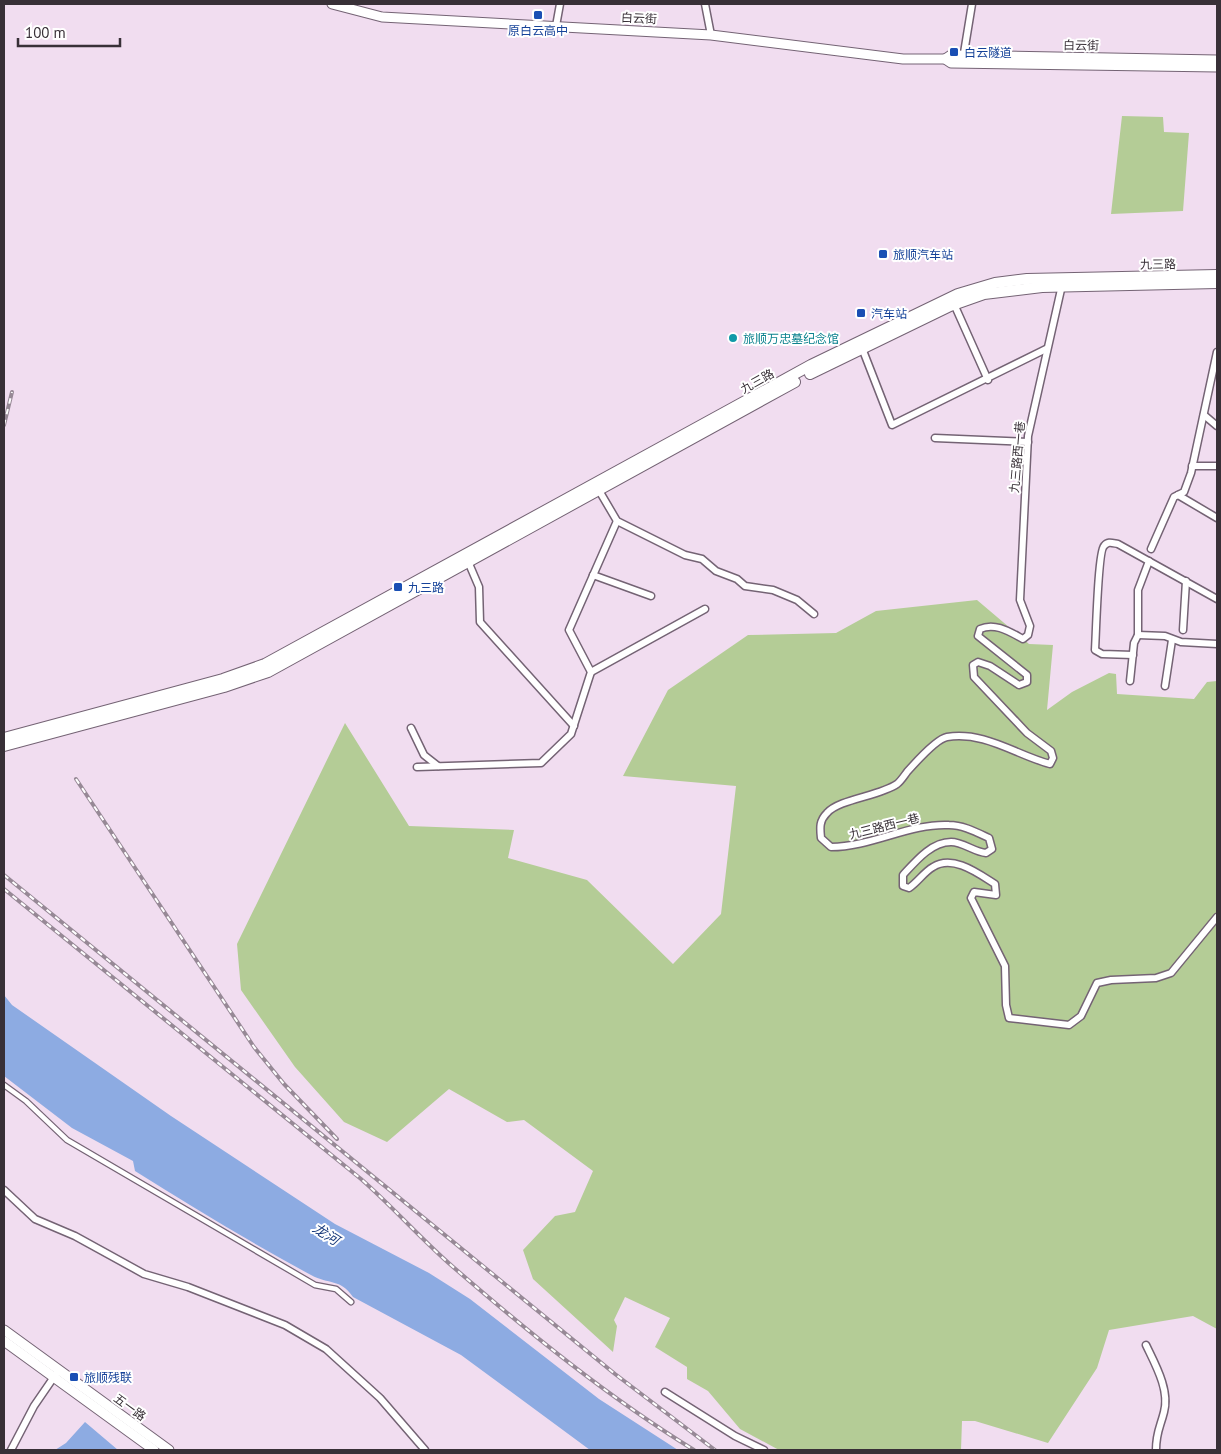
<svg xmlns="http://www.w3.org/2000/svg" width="1221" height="1454" viewBox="0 0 1221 1454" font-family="'PT Sans','Noto Sans SC',sans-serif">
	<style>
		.green { fill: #b4cc96 }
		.water { fill: #8dabe2 }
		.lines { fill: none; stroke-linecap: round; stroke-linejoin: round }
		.pedestrian-casing { stroke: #746374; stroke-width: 7 }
		.minor-casing { stroke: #746374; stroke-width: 9 }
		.secondary-casing { stroke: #746374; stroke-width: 11 }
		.trunk-casing { stroke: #746374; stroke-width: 12 }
		.pedestrian { stroke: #fff; stroke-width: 4.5 }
		.minor { stroke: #fff; stroke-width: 6 }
		.secondary { stroke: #fff; stroke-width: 9 }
		.trunk { stroke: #fff; stroke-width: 10 }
		.rail-casing { stroke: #978996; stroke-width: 4 }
		.rail { stroke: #fff; stroke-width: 2; stroke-dasharray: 5.5; stroke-linecap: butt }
		.transit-dot { fill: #1a4fb4; stroke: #fff; stroke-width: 2 }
		.culture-dot { fill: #0f9aa8; stroke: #fff; stroke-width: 2 }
		.labels { text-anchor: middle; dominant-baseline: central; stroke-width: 4; stroke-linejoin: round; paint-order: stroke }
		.street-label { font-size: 12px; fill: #383037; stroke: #fff }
		.transit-label { font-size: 12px; fill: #164399; stroke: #fff; text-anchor: start }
		.culture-label { font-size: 12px; fill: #0d838f; stroke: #fff; text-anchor: start }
		.water-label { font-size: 14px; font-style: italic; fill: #1b3c7c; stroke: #fff }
	</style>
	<rect width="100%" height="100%" fill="#f1ddf0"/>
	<g class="green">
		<path d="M1122 116 1163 117 1164 132 1189 133 1183 211 1111 214Z"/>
		<path d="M977 600 1029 644 1053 645 1047 710 1072 692 1109 673 1116 674 1117 694 1194 699 1207 682 1217 681V1329L1193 1316 1109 1330 1097 1368 1048 1443 975 1421H962L961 1450H779L740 1429 708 1391 687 1379V1367L655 1347 670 1318 625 1297 614 1320 617 1326 613 1352 533 1279 523 1250 555 1216 575 1212 593 1171 524 1120 507 1122 449 1089 387 1142 344 1122 295 1067 241 990 237 944 345 723 409 826 514 830 508 858 587 880 673 964 721 914 736 786 623 776 668 690 748 635 836 633 876 611Z"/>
	</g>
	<g class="water">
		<path d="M4 995 12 1005 171 1116 335 1224 429 1273 470 1299 599 1399 678 1450H590L461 1355 353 1297C340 1278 329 1285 311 1275 251 1243 193 1207 135 1171L133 1161 72 1128 4 1076Z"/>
		<path d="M85 1422 118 1450H55L66 1443Z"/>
	</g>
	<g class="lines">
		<defs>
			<path id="pedestrian" d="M4 1085 26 1101 67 1140 315 1285 336 1289 351 1302"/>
			<g id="minor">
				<path d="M705 4 711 35"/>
				<path d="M556 26 560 4"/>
				<path d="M963 59 972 4"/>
				<path d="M1062 285 1028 436 1020 600 1030 626 1028 635 1023 639C1010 632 995 622 980 629L978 636 1027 675V682L1019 685 990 666 978 662 973 665 974 677 1027 733 1051 751 1053 758 1050 764C1016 755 985 731 947 737 936 739 915 763 907 772 904 776 901 781 897 784 880 796 839 799 827 813 819 821 820 828 821 838L831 847C871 847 910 823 949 825 963 825 976 832 989 838L992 849 986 853C974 852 963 842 951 842 931 842 915 862 903 875V886L909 888C918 882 924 872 933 867 953 854 979 874 995 884L996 895 974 892 971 898 1005 966 1006 1005 1009 1018 1069 1025 1081 1016 1097 983 1111 980 1156 978 1171 973 1217 917"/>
				<path d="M954 304 988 380"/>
				<path d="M862 348 892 425 1046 349"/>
				<path d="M1204 415 1217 426"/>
				<path d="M935 438 1028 442"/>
				<path d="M1192 466H1217"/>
				<path d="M597 487 617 521 685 555 702 559 716 571 737 579 745 586 773 590 797 600 814 614"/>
				<path d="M1178 495 1217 518"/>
				<path d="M1151 549 1174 497 1184 492 1191 473 1217 352"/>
				<path d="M467 559 479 587 480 622 574 726"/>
				<path d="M593 575 651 596"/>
				<path d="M1183 630 1186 581"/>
				<path d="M1138 635 1165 636 1181 642 1217 644"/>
				<path d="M1133 655 1102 654 1095 650C1096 635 1098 552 1104 546 1108 541 1112 543 1118 544L1217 599"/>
				<path d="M591 672 705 609"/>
				<path d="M1130 681 1134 643 1138 635V590L1149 561"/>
				<path d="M1165 686 1172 640"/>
				<path d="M411 728 424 755 438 766"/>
				<path d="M417 767 541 763 571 734 591 672 569 630 617 521"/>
				<path d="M4 1190 35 1219 75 1236 144 1274 188 1287 285 1325 326 1349 380 1398 425 1450"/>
				<path d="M1146 1345C1155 1364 1170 1390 1164 1412 1160 1428 1156 1432 1156 1450"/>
				<path d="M665 1392 735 1436 764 1450"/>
				<path d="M11 1450 34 1406 56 1374"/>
			</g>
			<g id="secondary">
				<path d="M332 4 382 17 711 35 903 59H945L951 63 1217 67"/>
				<path d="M945 59 951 55 1217 60"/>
				<path d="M4 1330 169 1450"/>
				<path d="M4 1341 154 1450"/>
			</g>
			<g id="trunk">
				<path d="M810 374 950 306 984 294 1042 287 1217 283"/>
				<path d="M4 738 223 679 265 664 811 365 958 294 995 283 1027 279 1217 275"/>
				<path d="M4 746 224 687 268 672 795 382"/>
			</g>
		</defs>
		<use href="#pedestrian" class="pedestrian-casing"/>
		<use href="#minor" class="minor-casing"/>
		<use href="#secondary" class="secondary-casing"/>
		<use href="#trunk" class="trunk-casing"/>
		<use href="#pedestrian" class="pedestrian"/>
		<use href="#minor" class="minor"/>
		<use href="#secondary" class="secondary"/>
		<use href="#trunk" class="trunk"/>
		<defs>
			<g id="rail">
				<path d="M4 425 12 392"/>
				<path d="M76 779 254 1047 284 1084 337 1139"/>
				<path d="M4 875 615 1374 715 1450"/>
				<path d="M4 889 361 1179C393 1207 420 1238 452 1266 528 1332 608 1397 694 1450"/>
			</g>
		</defs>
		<use href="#rail" class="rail-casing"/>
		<use href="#rail" class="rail"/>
	</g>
	<g class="transit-dot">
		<rect x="533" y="10" width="10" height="10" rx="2.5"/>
		<rect x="949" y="47" width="10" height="10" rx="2.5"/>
		<rect x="878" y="249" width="10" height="10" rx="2.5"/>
		<rect x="856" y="308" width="10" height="10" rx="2.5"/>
		<rect x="393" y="582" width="10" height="10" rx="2.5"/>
		<rect x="69" y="1372" width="10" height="10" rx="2.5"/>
	</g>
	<circle class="culture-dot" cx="733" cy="338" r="5"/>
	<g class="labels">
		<g class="street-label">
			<text transform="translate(639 18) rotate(3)">白云街</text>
			<text transform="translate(1081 45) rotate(1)">白云街</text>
			<text transform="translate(1158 264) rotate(-1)">九三路</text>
			<text transform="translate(757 381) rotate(-29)">九三路</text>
			<text transform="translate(1017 457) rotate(-85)">九三路西一巷</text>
			<text transform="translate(884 826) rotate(-14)">九三路西一巷</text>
			<text transform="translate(130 1407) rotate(36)">五一路</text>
		</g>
		<g class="transit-label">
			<text x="538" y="30" text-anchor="middle">原白云高中</text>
			<text x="964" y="52">白云隧道</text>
			<text x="893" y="254">旅顺汽车站</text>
			<text x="871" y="313">汽车站</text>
			<text x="408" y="587">九三路</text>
			<text x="84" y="1377">旅顺残联</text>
		</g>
		<g class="culture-label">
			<text x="743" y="338">旅顺万忠墓纪念馆</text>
		</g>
		<g class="water-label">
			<text transform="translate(326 1234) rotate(32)">龙河</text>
		</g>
	</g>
	<rect width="1221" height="1454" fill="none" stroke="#383037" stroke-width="10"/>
	<path d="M18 38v8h102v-8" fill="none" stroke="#383037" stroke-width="2.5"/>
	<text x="25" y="38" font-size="15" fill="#383037" stroke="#ffffff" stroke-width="4" paint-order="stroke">100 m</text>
</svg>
